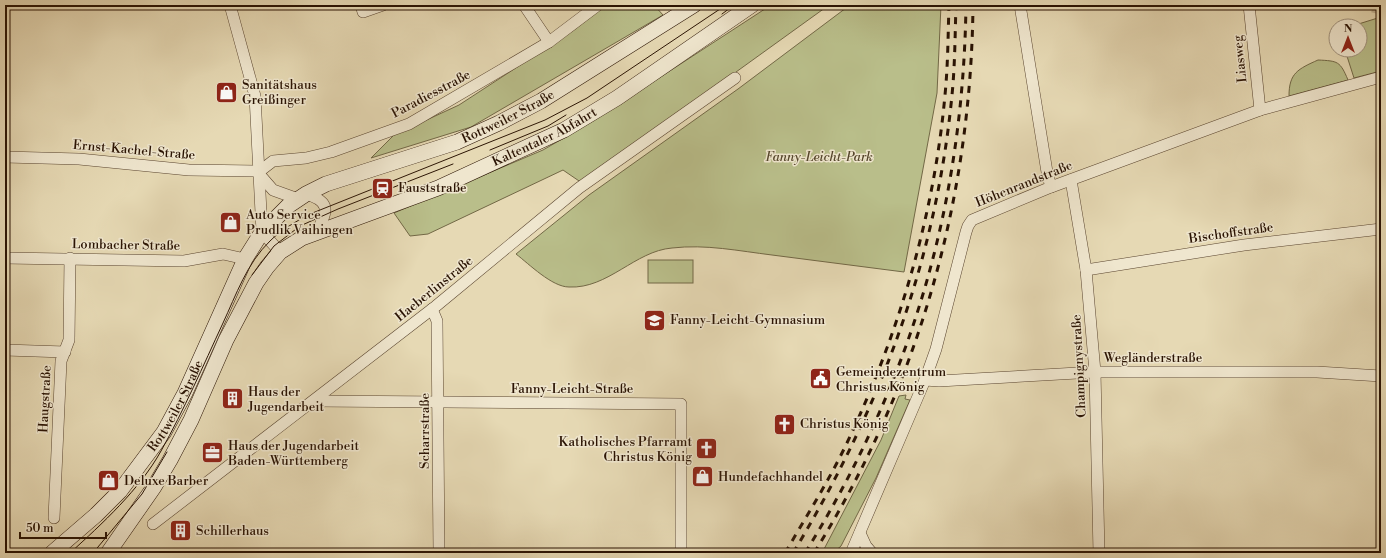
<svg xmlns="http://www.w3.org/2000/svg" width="1386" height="558" viewBox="0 0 1386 558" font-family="'Libre Bodoni',serif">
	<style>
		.green { fill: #b9be8a; stroke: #726846 }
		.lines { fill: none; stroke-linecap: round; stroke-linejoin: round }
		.secondary-tunnel { stroke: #c0b191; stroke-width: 15; stroke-dasharray: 15 8; stroke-linecap: butt }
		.street-casing { stroke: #59442f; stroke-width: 12 }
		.secondary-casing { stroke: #2a1303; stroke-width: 16 }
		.street { stroke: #efe6ce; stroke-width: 11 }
		.secondary { stroke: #efe6ce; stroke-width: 15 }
		.tram { stroke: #2a1303; stroke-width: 1 }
		.rail { stroke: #2a1303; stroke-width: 3; stroke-dasharray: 7 7; stroke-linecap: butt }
		.labels { text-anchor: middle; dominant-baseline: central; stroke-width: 3; stroke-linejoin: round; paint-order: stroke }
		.street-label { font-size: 13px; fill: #2a1303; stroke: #efe6ce }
		.poi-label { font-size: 13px; fill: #2a1303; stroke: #efe6ce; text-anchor: start }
		.park-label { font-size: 13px; font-style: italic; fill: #55462c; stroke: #efe6ce }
	</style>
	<rect width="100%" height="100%" fill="#e6d9b4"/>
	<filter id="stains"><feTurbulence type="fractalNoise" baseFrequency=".005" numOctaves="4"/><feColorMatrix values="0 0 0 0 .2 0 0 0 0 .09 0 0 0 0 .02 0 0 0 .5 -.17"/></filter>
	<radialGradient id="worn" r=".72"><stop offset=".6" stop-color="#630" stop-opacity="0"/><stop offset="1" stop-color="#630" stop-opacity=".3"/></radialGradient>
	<g class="green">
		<path d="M606 5H654L663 15 471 127 371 158 394 135 459 105 574 30Z"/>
		<path d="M771 5H829L582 183 563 170 428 234 410 236 394 213 543 150 593 121Z"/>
		<path d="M850 5H941L937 93 904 272C860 266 816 261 772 255 739 251 706 244 672 248 635 251 608 289 569 287 552 287 529 264 516 254L589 195 738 89Z"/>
		<path d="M1381 17V71L1354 78 1345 50H1360V26H1352Z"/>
		<path d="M1318 60C1338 61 1340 61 1348 80L1289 96C1289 73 1298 69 1318 60Z"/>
		<rect x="648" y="260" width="45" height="23"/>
		<path d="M906 395 905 399 910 400 876 478 841 546 833 553H822L881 440 899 396Z"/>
	</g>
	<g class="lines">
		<path class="secondary-tunnel" d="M1373 5 1381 7"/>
		<defs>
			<g id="street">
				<path d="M230 5 255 96 262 232 280 252"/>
				<path d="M361 5 363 12 383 5"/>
				<path d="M524 5 549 42"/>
				<path d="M1020 5 1047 172 1051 187"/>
				<path d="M1249 5 1260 110"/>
				<path d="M5 157 79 159 189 170 260 171"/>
				<path d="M260 171 273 161 306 158 331 152 409 124 549 42 598 5"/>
				<path d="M260 175 273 190 298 199"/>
				<path d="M1071 180 1086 270 1095 372 1099 553"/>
				<path d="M306 194C332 202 327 211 317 232"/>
				<path d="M5 258 184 261 223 254 245 259"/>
				<path d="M1086 270 1244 245 1381 229"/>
				<path d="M432 309 437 321 439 553"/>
				<path d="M5 350 65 352"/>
				<path d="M925 380 939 381 1095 372H1317L1381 376"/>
				<path d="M314 401 681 404V553"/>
				<path d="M54 518 61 361 69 340 70 258"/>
				<path d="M153 524 436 306 579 188 735 78"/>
				<path d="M860 533 866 546 872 553"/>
				<path d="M851 553 925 380 936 349 966 232 968 226 972 220 1051 187 1260 110 1381 77"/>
			</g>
			<g id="secondary">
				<path id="s1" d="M52 553 96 515 120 491 164 432 185 393 245 259 262 232 288 206 306 194 326 184 457 142 499 123 541 101 694 5"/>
				<path id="s2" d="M108 553 154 487 170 460 191 420 226 340 256 283 267 267 280 252 302 238 438 188 564 130 617 98 752 5"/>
			</g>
		</defs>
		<use href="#street" class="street-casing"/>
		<use href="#secondary" class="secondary-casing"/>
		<use href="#street" class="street"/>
		<use href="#secondary" class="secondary"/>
		<g class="tram">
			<path d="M722 14 734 5"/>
			<path d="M490 150 548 126 566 115"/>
			<path d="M252 275 274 246 300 226 338 209 453 164"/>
			<path d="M70 553C102 524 140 489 161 451 184 410 203 366 223 323 236 295 247 263 270 241 281 230 295 222 310 214L545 120 587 98 726 5"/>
			<path d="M93 553 142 494 167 452"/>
		</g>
		<g class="rail">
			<path d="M785 553C806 517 828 482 846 445 898 336 934 217 945 95 948 65 948 35 949 5"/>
			<path d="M793 553C879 411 936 262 952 95 955 65 955 35 956 5"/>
			<path d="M805 553C911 382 963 206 966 5"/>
			<path d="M814 553C918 386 971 201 973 5"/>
		</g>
	</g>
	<defs>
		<symbol id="shop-square" viewBox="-11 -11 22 22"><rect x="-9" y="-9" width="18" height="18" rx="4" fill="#8f2418" stroke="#efe6ce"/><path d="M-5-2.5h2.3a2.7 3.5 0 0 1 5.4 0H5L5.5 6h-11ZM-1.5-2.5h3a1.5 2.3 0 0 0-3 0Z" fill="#fff"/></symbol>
		<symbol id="station-square" viewBox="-11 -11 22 22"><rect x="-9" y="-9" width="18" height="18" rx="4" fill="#8f2418" stroke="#efe6ce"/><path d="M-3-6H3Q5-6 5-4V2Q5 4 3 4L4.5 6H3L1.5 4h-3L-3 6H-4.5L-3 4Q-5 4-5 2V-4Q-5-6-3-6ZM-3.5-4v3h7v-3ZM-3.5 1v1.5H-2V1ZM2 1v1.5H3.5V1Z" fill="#fff"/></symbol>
		<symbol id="school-square" viewBox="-11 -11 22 22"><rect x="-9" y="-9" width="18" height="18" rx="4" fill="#8f2418" stroke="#efe6ce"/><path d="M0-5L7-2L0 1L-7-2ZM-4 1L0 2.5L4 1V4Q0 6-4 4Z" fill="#fff"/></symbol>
		<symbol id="civic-square" viewBox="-11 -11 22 22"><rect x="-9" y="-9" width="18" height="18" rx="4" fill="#8f2418" stroke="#efe6ce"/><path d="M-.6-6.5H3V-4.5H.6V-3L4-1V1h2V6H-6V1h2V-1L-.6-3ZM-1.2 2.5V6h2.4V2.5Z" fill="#fff"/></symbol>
		<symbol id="building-square" viewBox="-11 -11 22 22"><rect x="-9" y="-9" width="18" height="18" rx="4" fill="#8f2418" stroke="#efe6ce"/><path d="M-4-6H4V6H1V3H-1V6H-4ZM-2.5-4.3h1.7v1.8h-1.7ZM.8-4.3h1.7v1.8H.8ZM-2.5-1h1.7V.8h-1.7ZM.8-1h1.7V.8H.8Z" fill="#fff"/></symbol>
		<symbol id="church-square" viewBox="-11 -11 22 22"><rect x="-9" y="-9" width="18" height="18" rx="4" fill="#8f2418" stroke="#efe6ce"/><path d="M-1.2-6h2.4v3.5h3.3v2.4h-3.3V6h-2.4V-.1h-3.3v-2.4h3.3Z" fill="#fff"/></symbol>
		<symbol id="office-square" viewBox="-11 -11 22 22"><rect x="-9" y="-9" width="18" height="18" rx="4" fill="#8f2418" stroke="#efe6ce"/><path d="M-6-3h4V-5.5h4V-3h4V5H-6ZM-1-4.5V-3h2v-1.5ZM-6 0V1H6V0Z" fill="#fff"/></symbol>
	</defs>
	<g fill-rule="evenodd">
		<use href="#shop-square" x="214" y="80" width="25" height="25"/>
		<use href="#station-square" x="370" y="176" width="25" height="25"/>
		<use href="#shop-square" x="218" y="210" width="25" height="25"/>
		<use href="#school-square" x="642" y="308" width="25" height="25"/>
		<use href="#civic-square" x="808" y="366" width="25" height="25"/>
		<use href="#building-square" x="220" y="386" width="25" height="25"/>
		<use href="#church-square" x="772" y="412" width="25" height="25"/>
		<use href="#church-square" x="694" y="436" width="25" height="25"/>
		<use href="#office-square" x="200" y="440" width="25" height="25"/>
		<use href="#shop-square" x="690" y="464" width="25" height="25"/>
		<use href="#shop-square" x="96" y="468" width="25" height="25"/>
		<use href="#building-square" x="168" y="518" width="25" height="25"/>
	</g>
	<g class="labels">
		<g class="street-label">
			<text transform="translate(1240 59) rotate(-96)">Liasweg</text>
			<text transform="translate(431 94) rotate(-28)">Paradiesstraße</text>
			<text stroke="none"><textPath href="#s1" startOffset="664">Rottweiler Straße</textPath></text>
			<text stroke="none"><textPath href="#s2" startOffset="637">Kaltentaler Abfahrt</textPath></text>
			<text transform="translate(134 150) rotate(5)">Ernst-Kachel-Straße</text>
			<text transform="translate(1024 184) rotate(-22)">Höhenrandstraße</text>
			<text transform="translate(1231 233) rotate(-8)">Bischoffstraße</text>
			<text transform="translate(126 245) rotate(1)">Lombacher Straße</text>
			<text transform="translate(434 289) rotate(-39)">Haeberlinstraße</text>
			<text x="1153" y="358">Wegländerstraße</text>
			<text transform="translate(1079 366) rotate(-93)">Champignystraße</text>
			<text x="572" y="389">Fanny-Leicht-Straße</text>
			<text transform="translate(45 399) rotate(-87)">Haugstraße</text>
			<text stroke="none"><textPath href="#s1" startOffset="194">Rottweiler Straße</textPath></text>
			<text transform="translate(425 431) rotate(-90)">Scharrstraße</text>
		</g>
		<g class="poi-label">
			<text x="242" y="85">Sanitätshaus<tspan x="242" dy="15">Greißinger</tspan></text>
			<text x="398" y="188">Fauststraße</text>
			<text x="246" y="215">Auto Service<tspan x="246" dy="15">Prudlik Vaihingen</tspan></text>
			<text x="670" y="320">Fanny-Leicht-Gymnasium</text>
			<text x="836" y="372">Gemeindezentrum<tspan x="836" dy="15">Christus König</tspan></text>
			<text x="248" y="392">Haus der<tspan x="248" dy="15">Jugendarbeit</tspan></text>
			<text x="800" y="424">Christus König</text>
			<text x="692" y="442" text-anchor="end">Katholisches Pfarramt<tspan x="692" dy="15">Christus König</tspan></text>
			<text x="228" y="446">Haus der Jugendarbeit<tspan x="228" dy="15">Baden-Württemberg</tspan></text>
			<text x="718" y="477">Hundefachhandel</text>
			<text x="124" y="481">Deluxe Barber</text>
			<text x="196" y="531">Schillerhaus</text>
		</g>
		<g class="park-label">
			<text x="819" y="157">Fanny-Leicht-Park</text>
		</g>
	</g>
	<rect width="1386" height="558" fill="none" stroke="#e6d9b4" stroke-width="20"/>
	<rect x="6" y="6" width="1374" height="546" fill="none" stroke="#2a1303" stroke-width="2"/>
	<rect x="10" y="10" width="1366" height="538" fill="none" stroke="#2a1303"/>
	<g transform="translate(1348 38)"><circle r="19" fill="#efe6ce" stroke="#a0927d"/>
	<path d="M0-3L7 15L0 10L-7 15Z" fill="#8f2418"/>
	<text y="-6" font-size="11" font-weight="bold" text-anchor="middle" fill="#2a1303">N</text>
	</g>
	<path d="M20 532v6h86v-6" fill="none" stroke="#2a1303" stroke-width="2"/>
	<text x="26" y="532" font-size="12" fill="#2a1303" stroke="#efe6ce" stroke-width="3" paint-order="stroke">50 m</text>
	<rect width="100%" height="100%" filter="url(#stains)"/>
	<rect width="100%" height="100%" fill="url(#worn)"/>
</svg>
